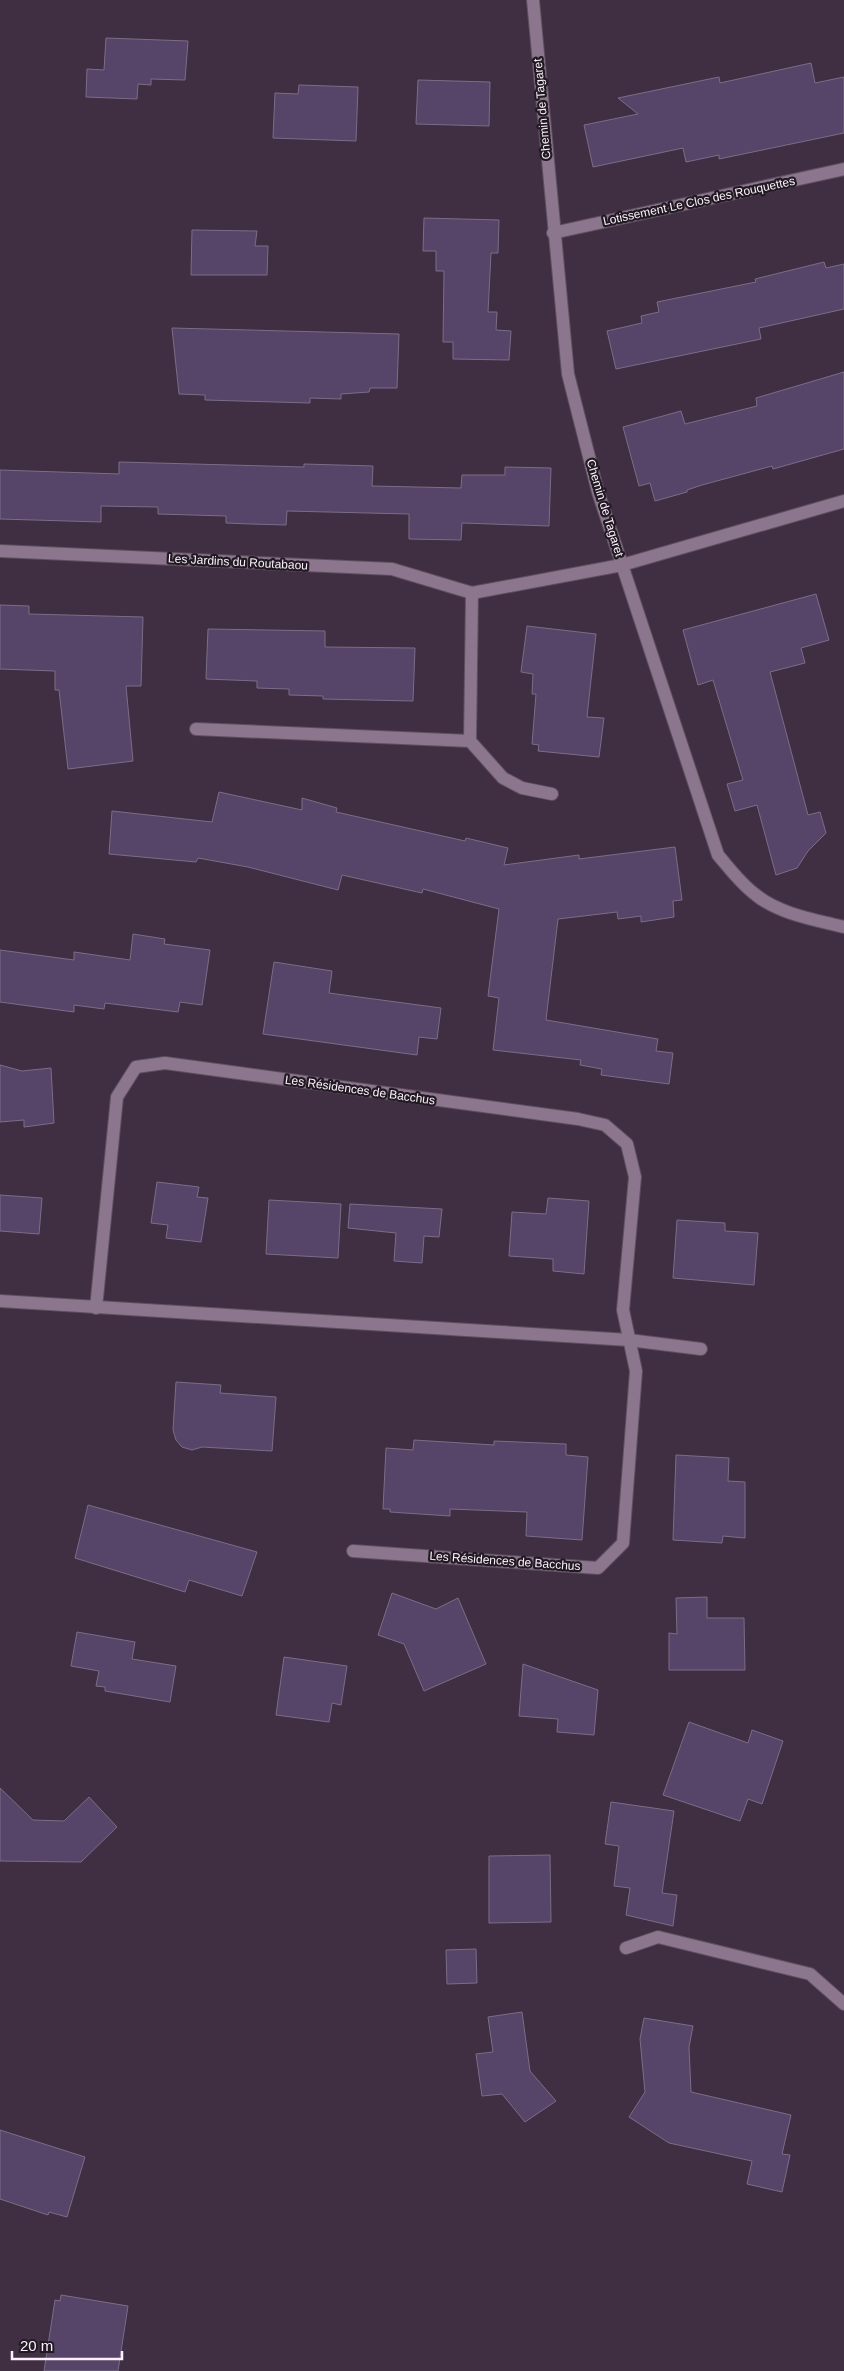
<svg xmlns="http://www.w3.org/2000/svg" width="844" height="2371" viewBox="0 0 844 2371" font-family="Helvetica,sans-serif">
	<style>
		.building { fill: #564469; stroke: #7a6e87 }
		.lines { fill: none; stroke-linecap: round; stroke-linejoin: round }
		.minor-casing { stroke: #5e4f5f; stroke-width: 14 }
		.minor { stroke: #8b768d; stroke-width: 12 }
		.labels { text-anchor: middle; dominant-baseline: central; stroke-width: 4.5; stroke-linejoin: round; paint-order: stroke }
		.street-label { font-size: 12px; fill: #fbf0fc; stroke: #221a23 }
	</style>
	<rect width="100%" height="100%" fill="#402f42"/>
	<g class="building">
		<path d="M106 38 188 41 185 80 151 79V85L138 84 137 99 86 97 87 69 104 70Z"/>
		<path d="M811 63 815 83 844 77V133L719 159V155L686 162 683 148 593 167 584 125 638 114 618 98 719 77 720 83Z"/>
		<path d="M418 80 490 82 489 126 416 124Z"/>
		<path d="M299 85 358 87 356 141 273 138 275 93 298 94Z"/>
		<path d="M424 218 499 220 498 253H491L488 312H497L496 330 511 331 509 360 453 359V342H443L444 271H436V251H423Z"/>
		<path d="M192 230 257 231 255 246H268L267 275H191Z"/>
		<path d="M824 262 826 268 844 264V309L759 328 761 339 616 369 607 331 642 323 641 316 659 312 657 302 756 282 755 279Z"/>
		<path d="M172 328 399 334 397 388H370L369 392 341 394V399L310 398V403L205 400V395L179 394Z"/>
		<path d="M844 372V449L773 469 772 466 702 485 687 490V492L655 501 650 483 639 486 623 427 681 411 685 424 757 406 756 398Z"/>
		<path d="M119 462 304 467V464L373 466 372 486 461 488 462 475H505V467L551 468 549 526 462 523 461 540 409 539V514L287 511 286 525 251 524 226 523V516L158 514V507L101 506V522L0 519V470L119 474Z"/>
		<path d="M816 594 829 640 801 648 805 663 770 672 808 815 820 812 826 833 808 851 797 868 776 875 757 805 735 811 727 784 743 780 713 680 698 685 683 630Z"/>
		<path d="M0 605 29 606V614L143 617 141 686H126L133 761 68 769 59 690H55V671L0 669Z"/>
		<path d="M527 626 596 634 587 717 604 718 599 757 538 751 539 745 532 744 536 694H532L533 674 521 672Z"/>
		<path d="M208 629 325 631V647L415 648 413 701 323 699V696L289 695V689L257 688V681L206 679Z"/>
		<path d="M219 792 302 810V798L337 808 336 812 465 841 466 838 508 848 504 865 579 855V859L675 847 682 900 673 901 674 917 641 922V916L618 919 617 912 558 919 546 1020 658 1039 656 1051 673 1053 669 1084 601 1075 602 1069 580 1065 581 1060 493 1050 499 998 488 996 499 909 423 889 422 893 342 875 338 890 248 867 198 858 196 862 109 854 112 811 212 822Z"/>
		<path d="M133 934 165 939 164 944 210 950 202 1005 180 1002 178 1012 105 1003 104 1009 74 1005V1012L0 1002V950L74 960V952L130 960Z"/>
		<path d="M274 962 332 971 329 993 441 1008 437 1039 419 1037 417 1055 263 1034Z"/>
		<path d="M0 1065 22 1071 51 1068 54 1123 24 1127V1120L0 1122Z"/>
		<path d="M157 1182 199 1187 197 1197 208 1198 201 1242 166 1238 168 1225 151 1223Z"/>
		<path d="M0 1195 42 1198 39 1234 0 1231Z"/>
		<path d="M548 1198 589 1201 584 1274 553 1271V1259L509 1256 512 1212 546 1214Z"/>
		<path d="M269 1200 341 1204 338 1258 266 1254Z"/>
		<path d="M350 1204 442 1209 439 1237 424 1236 422 1263 394 1261 396 1233 348 1228Z"/>
		<path d="M677 1220 725 1223V1231L758 1233 754 1285 673 1278Z"/>
		<path d="M176 1382 221 1385 220 1393 276 1397 272 1451 202 1447 192 1450 182 1447 176 1440 173 1430Z"/>
		<path d="M414 1440 494 1445V1441L566 1444V1455L588 1457 582 1540 526 1536 527 1512 450 1509V1516L390 1512V1509H383L386 1448 413 1450Z"/>
		<path d="M676 1455 729 1458 728 1481 745 1482V1538L723 1536 722 1543 673 1540Z"/>
		<path d="M88 1505 257 1552 242 1596 189 1580 185 1592 75 1558Z"/>
		<path d="M392 1593 436 1609 458 1598 486 1664 424 1691 404 1644 378 1635Z"/>
		<path d="M707 1597V1618H744L745 1670H669V1633L677 1634 676 1598Z"/>
		<path d="M77 1632 135 1642 132 1659 176 1666 170 1702 105 1691V1687L96 1686 99 1671 71 1666Z"/>
		<path d="M284 1657 347 1666 341 1705 332 1703 329 1722 276 1715Z"/>
		<path d="M523 1664 598 1690 594 1735 557 1732 558 1719 519 1716Z"/>
		<path d="M689 1722 748 1743 752 1730 783 1741 762 1804 748 1799 740 1821 663 1795Z"/>
		<path d="M0 1788 33 1820 64 1821 89 1797 117 1827 81 1862 0 1861Z"/>
		<path d="M611 1802 674 1811 662 1893 677 1895 673 1926 626 1915 630 1888 614 1886 619 1846 605 1844Z"/>
		<path d="M550 1855 551 1922 489 1923V1856Z"/>
		<path d="M476 1949 477 1983 447 1984 446 1950Z"/>
		<path d="M522 2012 530 2071 556 2101 525 2122 502 2094 482 2096 476 2054 493 2052 488 2017Z"/>
		<path d="M644 2018 693 2026 689 2047 691 2092 791 2115 782 2154 790 2155 782 2192 747 2184 752 2161 669 2143 629 2117 645 2092 640 2039Z"/>
		<path d="M0 2130 85 2157 67 2217 49 2212 48 2215 0 2199Z"/>
		<path d="M61 2295 128 2306 118 2371H44L55 2300 60 2301Z"/>
	</g>
	<g class="lines">
		<defs>
			<g id="minor">
				<path d="M533 0 568 374 598 492 718 855C730 869 741 884 756 895 779 914 816 920 844 927"/>
				<path d="M553 233 844 169"/>
				<path d="M0 551 392 569 472 593 622 565 844 501"/>
				<path d="M196 729 470 741 472 593"/>
				<path d="M470 741 503 778 522 788 552 794"/>
				<path d="M0 1301 629 1340 701 1349"/>
				<path d="M96 1308 117 1097 136 1067 165 1063 578 1119 605 1125 627 1144 635 1177 623 1310 636 1371 623 1543 598 1568 353 1551"/>
				<path d="M626 1948 658 1937 810 1974 844 2004"/>
			</g>
		</defs>
		<use href="#minor" class="minor-casing"/>
		<use href="#minor" class="minor"/>
	</g>
	<g class="labels">
		<g class="street-label">
			<text transform="translate(542 109) rotate(-95)">Chemin de Tagaret</text>
			<text transform="translate(699 201) rotate(-12)">Lotissement Le Clos des Rouquettes</text>
			<text transform="translate(605 508) rotate(73)">Chemin de Tagaret</text>
			<text transform="translate(238 562) rotate(3)">Les Jardins du Routabaou</text>
			<text transform="translate(360 1090) rotate(8)">Les Résidences de Bacchus</text>
			<text transform="translate(505 1561) rotate(4)">Les Résidences de Bacchus</text>
		</g>
	</g>
	<path d="M12 2351v8h110v-8" fill="none" stroke="#fbf0fc" stroke-width="2.5"/>
	<text x="20" y="2351" font-size="15" fill="#fbf0fc" stroke="#221a23" stroke-width="4" paint-order="stroke">20 m</text>
</svg>
